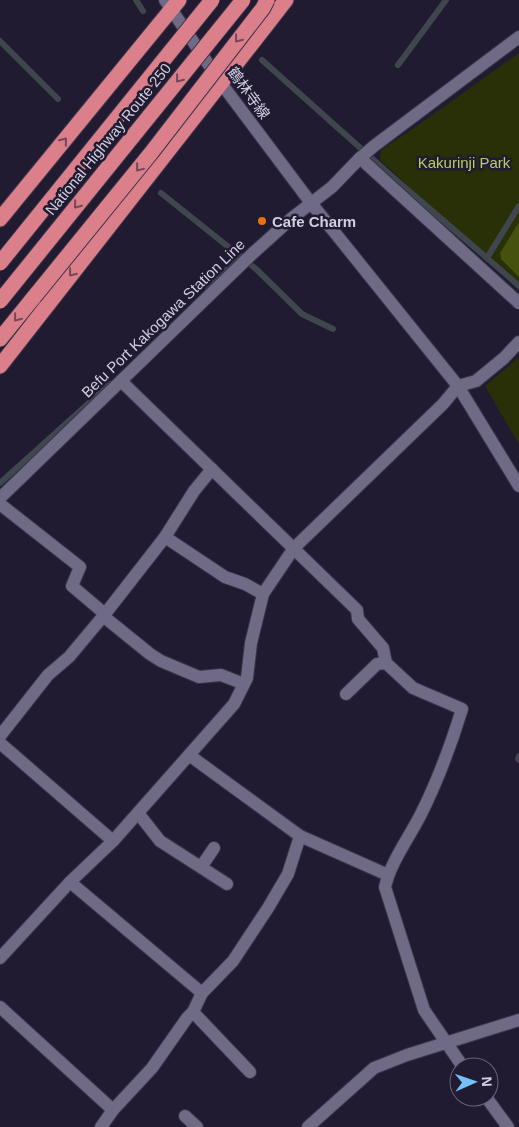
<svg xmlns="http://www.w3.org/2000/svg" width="519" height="1127" viewBox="0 0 519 1127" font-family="Helvetica,'Noto Sans JP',sans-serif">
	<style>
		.green { fill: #293007 }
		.forest { fill: #45510c }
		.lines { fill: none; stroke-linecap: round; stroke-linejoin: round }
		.stream { stroke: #3f464d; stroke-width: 6 }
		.street-casing { stroke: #3a3549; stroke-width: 14 }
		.secondary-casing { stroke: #3a3549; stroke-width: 14 }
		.highway-casing { stroke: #3a3549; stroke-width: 17 }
		.street { stroke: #6f6a85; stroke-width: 12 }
		.secondary { stroke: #6f6a85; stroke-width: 12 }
		.highway { stroke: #db7f8b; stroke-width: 15 }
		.highway-bridge-casing { stroke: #3a3549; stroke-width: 17; stroke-linecap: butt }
		.highway-bridge { stroke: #db7f8b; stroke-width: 15 }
		.oneway { stroke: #74485a }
		.food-dot { fill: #e8710a; stroke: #201b31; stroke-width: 2 }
		.labels { text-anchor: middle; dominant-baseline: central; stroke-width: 5; stroke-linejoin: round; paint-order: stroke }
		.street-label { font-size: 15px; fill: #d1cfdf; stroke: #201b31 }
		.park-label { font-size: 15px; fill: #b8ce5c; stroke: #201b31 }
		.poi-label { font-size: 15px; font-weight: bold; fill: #d1cfdf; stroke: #201b31; text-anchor: start }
	</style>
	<rect width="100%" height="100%" fill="#201b31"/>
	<g class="green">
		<path d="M519 53V288L380 160 381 150 414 128Z"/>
		<path d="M519 357V444L485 386Z"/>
	</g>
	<path class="forest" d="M519 222V277L501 259 500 253Z"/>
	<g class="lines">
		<g class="stream">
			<path d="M136 0 143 11"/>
			<path d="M0 41 58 99"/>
			<path d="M262 60 395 179 487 258 519 206"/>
			<path d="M398 65 446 0"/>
			<path d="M161 193 256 269 302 314 333 329"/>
			<path d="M487 258 519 286"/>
			<path d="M208 288 241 256"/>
			<path d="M0 483 110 384"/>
			<path d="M519 756 518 759 519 760"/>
		</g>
		<defs>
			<g id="street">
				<path d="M360 158 519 303"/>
				<path d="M121 381 357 610 358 619 383 648 386 663 413 688 462 709C451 745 438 780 421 814 409 838 391 861 385 887L424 1010 463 1067"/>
				<path d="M0 504 80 567 72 586 105 614"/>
				<path d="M165 537 225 577 245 584 263 594"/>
				<path d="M103 616 150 654 161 661 199 677 221 675 244 684"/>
				<path d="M346 694 377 664 386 663"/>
				<path d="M0 736 48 675 69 657 105 614 165 537 194 491 212 469"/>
				<path d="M0 743 113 841"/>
				<path d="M189 755 300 836 388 875"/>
				<path d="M138 813 160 841 227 884"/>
				<path d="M201 867 214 848"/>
				<path d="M70 882 202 993"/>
				<path d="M0 958 70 882 113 841 234 704 247 678 251 643 263 594 294 548 443 404 458 386 476 381 504 358 519 342"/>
				<path d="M0 1007 113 1110"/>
				<path d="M250 1072 193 1012 202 993 233 961 268 908 288 874 300 836"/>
				<path d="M486 1097 508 1127"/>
				<path d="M185 1116 197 1127"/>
				<path d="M101 1127 113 1110 152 1068 187 1018 193 1012"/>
				<path d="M308 1127 374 1068 407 1055 519 1020"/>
			</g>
			<g id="secondary">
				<path d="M165 0 221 83 311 203 458 386 519 486"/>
				<path d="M0 498 252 254 292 218 332 187 360 158 374 146 519 37"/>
			</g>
			<g id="highway">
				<path d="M0 219 179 0"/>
				<path d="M0 339 34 297"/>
				<path d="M0 366 286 0"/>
			</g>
		</defs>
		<use href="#street" class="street-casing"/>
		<use href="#secondary" class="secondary-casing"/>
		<use href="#highway" class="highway-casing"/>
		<use href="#street" class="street"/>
		<use href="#secondary" class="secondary"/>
		<use href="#highway" class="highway"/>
		<defs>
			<g id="highway-bridge">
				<path d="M0 263 212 0"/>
				<path d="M34 297 151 153 263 8 267 0"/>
				<path d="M0 301 243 0"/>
			</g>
		</defs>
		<use href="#highway-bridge" class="highway-bridge-casing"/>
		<use href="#highway-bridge" class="highway-bridge"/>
	</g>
	<defs><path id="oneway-chevron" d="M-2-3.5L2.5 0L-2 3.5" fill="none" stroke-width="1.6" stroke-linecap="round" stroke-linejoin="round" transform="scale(1.25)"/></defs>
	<g class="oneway">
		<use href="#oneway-chevron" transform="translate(238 39) rotate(128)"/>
		<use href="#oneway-chevron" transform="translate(179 79) rotate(129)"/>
		<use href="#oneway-chevron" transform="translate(64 141) rotate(-51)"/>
		<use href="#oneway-chevron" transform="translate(139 168) rotate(129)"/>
		<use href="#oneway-chevron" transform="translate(77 205) rotate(129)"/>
		<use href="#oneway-chevron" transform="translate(72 273) rotate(128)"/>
		<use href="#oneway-chevron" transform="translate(17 318) rotate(129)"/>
	</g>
	<circle class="food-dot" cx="262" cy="221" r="5"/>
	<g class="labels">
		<g class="street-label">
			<text transform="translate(249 93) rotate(54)">鶴林寺線</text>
			<text transform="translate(108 139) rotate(-51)">National Highway Route 250</text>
			<text transform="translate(163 318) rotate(-44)">Befu Port Kakogawa Station Line</text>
		</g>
		<g class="park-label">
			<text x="464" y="162">Kakurinji Park</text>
		</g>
		<g class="poi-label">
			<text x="272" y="221">Cafe Charm</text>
		</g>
	</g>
	<g transform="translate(474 1082) rotate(88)"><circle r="24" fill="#201b31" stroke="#676377"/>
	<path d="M0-4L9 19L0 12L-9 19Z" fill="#76c0f7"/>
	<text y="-8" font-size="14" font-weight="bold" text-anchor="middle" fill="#d1cfdf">N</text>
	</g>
</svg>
